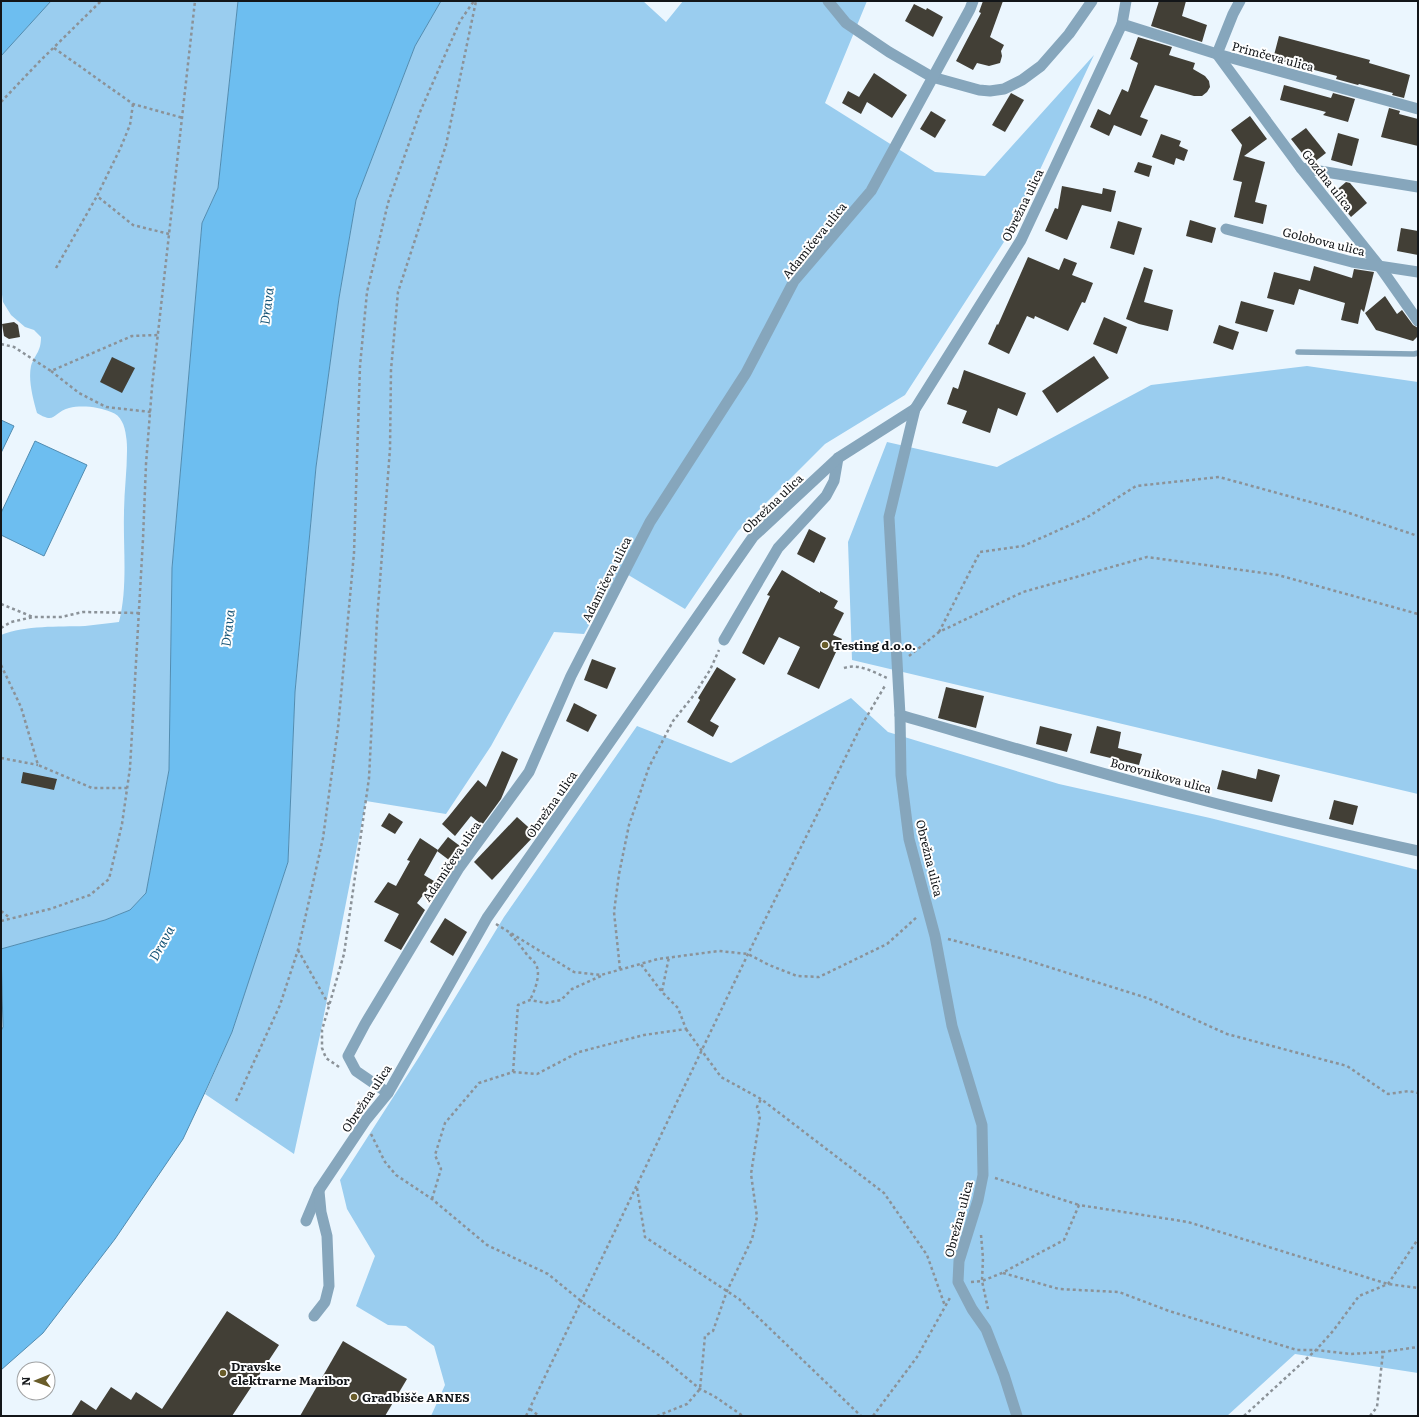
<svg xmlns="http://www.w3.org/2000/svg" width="1419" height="1417" viewBox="0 0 1419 1417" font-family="Literata,serif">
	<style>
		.green { fill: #9acdef }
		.water { fill: #6dbef0; stroke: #528cb0 }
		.building { fill: #423f36 }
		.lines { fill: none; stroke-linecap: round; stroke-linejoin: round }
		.path { stroke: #8b9298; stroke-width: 2.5; stroke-dasharray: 3 3; stroke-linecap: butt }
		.service { stroke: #86a6bc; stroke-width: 5.5 }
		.minor { stroke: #86a6bc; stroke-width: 11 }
		.poi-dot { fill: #695c29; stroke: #fff; stroke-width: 1.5 }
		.labels { text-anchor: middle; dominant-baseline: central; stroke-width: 4; stroke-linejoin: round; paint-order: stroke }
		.street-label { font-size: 12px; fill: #131619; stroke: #fff }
		.poi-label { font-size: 12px; font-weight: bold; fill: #131619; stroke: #fff; text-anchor: start }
		.water-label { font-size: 13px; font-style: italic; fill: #185678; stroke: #fff }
	</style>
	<rect width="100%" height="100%" fill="#ebf6fe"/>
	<g class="green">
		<path d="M51 1H238L218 188 202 223 172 568 169 770 146 893 130 910 105 920 1 949V635C26 625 58 627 85 626 96 625 108 623 119 622 128 587 123 548 124 513 124 492 127 472 127 451 127 447 127 441 126 436 125 426 121 415 111 412 99 407 82 405 69 408 53 412 56 425 37 413 33 399 28 380 31 366 35 354 41 352 41 337L34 330 25 327 11 315 3 302 1 287V56Z"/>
		<path d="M441 1H643L666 22 683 1H867L825 103 935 172 985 176 1094 55 1011 231 905 395 825 444 738 531 685 609 620 570 584 634 554 632 491 746 446 814 366 801 320 1035 294 1154 205 1094 232 1032 288 862 295 692 316 467 339 298 356 200 415 46Z"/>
		<path d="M1307 366 1418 382V794L852 660 848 542 887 442 997 467 1151 385Z"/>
		<path d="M851 698 888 732 1059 784 1210 818 1418 870V1373L1295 1354 1227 1416H431L445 1385 434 1346 406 1326 388 1325 356 1306 375 1256 347 1209 340 1180 419 1057 504 917 637 726 731 763Z"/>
	</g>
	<g class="water">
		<path d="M1 1H51L1 56Z"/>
		<path d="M238 1H441L415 46 356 200 339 298 316 467 295 692 288 862 232 1032 207 1088 183 1139 115 1239 43 1333 1 1370V1031L3 1027 1 949 105 920 130 910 146 893 169 770 172 568 202 223 218 188Z"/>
		<path d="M1 420 14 426 1 453Z"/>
		<path d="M35 441 87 465 44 556 1 535V513Z"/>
	</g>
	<g class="building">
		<path d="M983 1H1003L990 37 1004 45 1001 51 1002 56 1000 63 989 66 977 63 973 70 956 61 981 13 979 12Z"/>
		<path d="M1159 1H1186L1182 16 1207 25 1202 42 1151 26Z"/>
		<path d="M914 4 926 10 927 8 943 17 933 37 905 21Z"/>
		<path d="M1279 36 1370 60 1369 63 1410 75 1404 98 1392 95 1393 93 1359 84 1358 85 1336 79 1337 76 1273 59Z"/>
		<path d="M1138 37 1172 47 1169 55 1195 63 1193 69 1205 76 1209 81 1210 87 1207 92 1202 96H1194L1155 85 1140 117 1148 120 1141 136 1114 125 1109 136 1090 127 1098 109 1110 115 1122 89 1128 92 1138 63 1130 59Z"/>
		<path d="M874 73 907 95 892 118 867 102 861 114 842 103 848 91 861 98 859 97Z"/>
		<path d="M1284 85 1331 98 1333 93 1355 99 1348 122 1323 115 1326 112 1280 100Z"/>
		<path d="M1011 93 1024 100 1005 132 992 125Z"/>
		<path d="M1389 108 1400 111 1399 114 1418 119V146L1381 137Z"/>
		<path d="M931 111 946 120 935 138 920 129Z"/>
		<path d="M1250 116 1267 139 1244 156 1265 162 1255 202 1267 205 1263 224 1234 217 1242 182 1233 180 1242 145 1231 130Z"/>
		<path d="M1306 128 1326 153 1313 163 1309 162 1291 139Z"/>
		<path d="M1338 133 1359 139 1352 166 1331 160Z"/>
		<path d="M1161 134 1181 141 1179 146 1188 150 1184 161 1176 158 1174 165 1152 157Z"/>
		<path d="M1138 162 1152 166 1149 177 1134 172Z"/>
		<path d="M1346 182 1350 183 1367 203 1351 217 1332 194Z"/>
		<path d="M1062 186 1102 194 1103 188 1116 191 1111 212 1082 205 1067 240 1045 231 1055 208 1058 209Z"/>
		<path d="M1190 220 1216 228 1212 243 1186 236Z"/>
		<path d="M1118 221 1142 228 1134 255 1110 248Z"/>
		<path d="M1401 228 1418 231V255L1397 251Z"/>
		<path d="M1028 257 1059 270 1064 258 1077 263 1072 275 1093 283 1085 303 1082 302 1068 331 1035 316 1034 319 1027 316 1009 354 988 344 997 324 998 325Z"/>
		<path d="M1314 266 1352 278 1354 269 1374 272 1364 312 1361 309 1358 324 1341 320 1345 303 1299 289 1294 305 1267 298 1274 272 1310 281Z"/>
		<path d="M1144 267 1153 270 1144 302 1173 310 1168 331 1139 324 1126 319Z"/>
		<path d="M1385 296 1397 314 1402 310 1413 325 1418 328V336L1413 341 1376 330 1365 313Z"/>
		<path d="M1241 301 1274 310 1267 332 1235 323Z"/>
		<path d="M1104 317 1127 327 1117 354 1093 344Z"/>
		<path d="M14 322 18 325 20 337 9 339 4 336 2 324Z"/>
		<path d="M1219 325 1239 332 1233 350 1213 343Z"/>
		<path d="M1094 356 1109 378 1057 413 1042 391Z"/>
		<path d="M112 357 135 368 122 393 100 382Z"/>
		<path d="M964 370 1026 393 1017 416 998 408 990 433 962 423 967 411 947 404 953 387 958 389Z"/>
		<path d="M809 529 826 538 814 563 797 554Z"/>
		<path d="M782 570 820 593V591L838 601 834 608 844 613 833 635 842 639 819 689 787 674 800 647 779 637 764 665 742 653 770 596 767 595Z"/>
		<path d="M592 659 616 668 607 689 584 680Z"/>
		<path d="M717 667 736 679 710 721 719 726 713 737 687 722 700 700 698 698Z"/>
		<path d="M946 687 984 696 976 728 938 718Z"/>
		<path d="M574 703 597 715 588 732 566 721Z"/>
		<path d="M1040 726 1072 734 1067 752 1036 744Z"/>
		<path d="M1097 726 1121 732 1118 748 1142 754 1139 765 1090 753Z"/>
		<path d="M502 751 518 759 501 799 482 825 471 816 455 836 442 824 449 816 478 780 486 787Z"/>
		<path d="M1258 769 1280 775 1272 802 1217 789 1222 770 1256 779Z"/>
		<path d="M23 772 57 779 54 790 21 783Z"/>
		<path d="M1334 800 1358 806 1353 825 1329 819Z"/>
		<path d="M389 813 403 822 395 834 381 826Z"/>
		<path d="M517 817 536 834 492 880 474 862Z"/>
		<path d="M448 837 460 846 449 860 437 851Z"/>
		<path d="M420 838 438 850 424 875 434 881 417 903 425 910 401 950 384 941 399 914 374 902 388 882 396 886 410 861 407 860Z"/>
		<path d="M445 918 467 932 453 956 430 942Z"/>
		<path d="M227 1311 279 1345 232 1416H71L81 1400 96 1410 111 1387 131 1400 136 1392 162 1409Z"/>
		<path d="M343 1341 407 1379 385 1416H300Z"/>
	</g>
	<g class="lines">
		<g class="path">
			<path d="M54 48 133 104 183 118"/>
			<path d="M1 102 39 62 101 1"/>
			<path d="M133 104 130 125 120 149 97 196 133 225 169 234"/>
			<path d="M56 268 97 196"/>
			<path d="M1 344 14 347 51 371 132 336 158 335"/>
			<path d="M51 371 79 393 106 407 151 412"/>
			<path d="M1 604 33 617"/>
			<path d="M1 628 11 622 33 617H61L83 612 139 613"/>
			<path d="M939 632 980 552 1023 546 1086 518 1136 486 1219 477 1343 511 1418 536"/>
			<path d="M909 656 939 632 1023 592 1147 557 1278 575 1418 614"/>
			<path d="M1 665 21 707 38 765 92 788H127"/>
			<path d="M844 668C858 663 874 672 887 678"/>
			<path d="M1 758 38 765"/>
			<path d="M1 911 10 918"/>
			<path d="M1 921 50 909 90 895 109 879 122 824 130 768 143 539 146 464 152 387 195 1"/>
			<path d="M496 924 574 972 601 975 658 959 719 951 748 954 769 965 797 976 819 977 887 944 917 917"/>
			<path d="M510 934C518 942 521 947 528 956 530 958 533 960 535 963 542 973 535 990 530 1000"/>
			<path d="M948 939 1020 958 1147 998 1227 1034 1347 1066 1388 1094 1409 1091 1418 1093"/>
			<path d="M298 950 329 1005"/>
			<path d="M620 969 614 912 619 874 629 825 649 767 673 721 694 695 710 670 719 650"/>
			<path d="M662 991 669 957"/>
			<path d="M686 1029 721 1077 761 1099 884 1193 927 1255 945 1306"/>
			<path d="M339 1067 326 1058 322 1048V1030L344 954 369 778 377 620 390 449 391 370 398 292 446 145 476 1"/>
			<path d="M513 1072 518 1005 530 1000 546 1003 561 1000 572 989 601 976"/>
			<path d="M236 1101 280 1005 298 950 323 838 338 728 354 553 360 366 367 292 388 203 420 112 460 21 474 1"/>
			<path d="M371 1134 385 1162 396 1175 432 1199 487 1245 548 1274 581 1301 660 1356 700 1389 714 1396 743 1416"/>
			<path d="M995 1178 1079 1205"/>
			<path d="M637 1188 645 1237 739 1299 861 1416"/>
			<path d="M432 1199 441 1169 435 1155 445 1123 479 1083 513 1072 537 1074 579 1052 644 1035 686 1029 678 1008 662 992 640 963"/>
			<path d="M981 1235 983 1258 982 1281 988 1309"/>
			<path d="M1003 1273 1059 1289 1119 1292 1169 1311 1297 1350H1316L1351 1354 1383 1352"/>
			<path d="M971 1282 982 1281 1002 1273 1064 1240 1079 1205 1188 1222 1388 1284 1418 1288"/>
			<path d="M530 1409 539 1416"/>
			<path d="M526 1416 748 954 860 728 886 684"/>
			<path d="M657 1416 687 1404 700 1389 705 1336 713 1331 727 1291 752 1239 757 1217 751 1174 760 1116 757 1107 761 1099"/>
			<path d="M873 1416 917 1357 951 1296"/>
			<path d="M1244 1416 1316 1350 1333 1331 1359 1296 1388 1284 1418 1239"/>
			<path d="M1370 1416 1377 1407 1383 1352 1418 1347"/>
		</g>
		<path class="service" d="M1298 352 1414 354 1418 353"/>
		<g class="minor">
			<path d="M828 1 846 23 889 52 932 77 979 90 990 91 1004 89 1022 80 1041 66 1069 34 1092 1"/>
			<path d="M1240 1 1233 14 1217 54 1301 168 1380 267 1418 321"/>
			<path d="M1122 24 1217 54 1418 109"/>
			<path d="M1301 168 1418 187"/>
			<path d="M1226 229 1352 262 1418 272"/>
			<path d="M724 640 778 548 826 496 834 481 838 458"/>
			<path d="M900 715C997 743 1094 772 1191 797 1266 817 1342 834 1418 851"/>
			<path d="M388 1093 356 1071 348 1056 365 1024 459 868 529 772 571 676 650 522 746 373 794 281 871 191 970 9 973 1"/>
			<path d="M306 1221 319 1190 366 1120 388 1093 487 918 753 537 838 458 915 409"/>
			<path d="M314 1316 325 1302 329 1286 327 1236 321 1212 319 1191"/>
			<path d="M1017 1416 1004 1375 986 1329 972 1309 958 1282 959 1261 978 1200 983 1175 982 1125 952 1026 935 936 909 839 901 775 900 715 889 517 915 409 1021 240 1122 24 1126 1"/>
		</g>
	</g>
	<g class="poi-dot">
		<circle cx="825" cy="645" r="4"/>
		<circle cx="223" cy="1373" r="4"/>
		<circle cx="354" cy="1397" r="4"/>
	</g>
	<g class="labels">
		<g class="street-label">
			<text transform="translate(1273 56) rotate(15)">Primčeva ulica</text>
			<text transform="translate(1328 180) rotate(52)">Gozdna ulica</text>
			<text transform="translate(1022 205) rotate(-64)">Obrežna ulica</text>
			<text transform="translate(814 240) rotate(-51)">Adamičeva ulica</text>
			<text transform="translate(1324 241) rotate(14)">Golobova ulica</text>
			<text transform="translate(772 503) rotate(-44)">Obrežna ulica</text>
			<text transform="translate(606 579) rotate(-63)">Adamičeva ulica</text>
			<text transform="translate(1161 775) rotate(15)">Borovnikova ulica</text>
			<text transform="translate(551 804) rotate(-55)">Obrežna ulica</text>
			<text transform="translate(930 858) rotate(76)">Obrežna ulica</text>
			<text transform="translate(451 861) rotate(-56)">Adamičeva ulica</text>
			<text transform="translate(366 1098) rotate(-56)">Obrežna ulica</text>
			<text transform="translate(958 1219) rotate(-75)">Obrežna ulica</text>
		</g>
		<g class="poi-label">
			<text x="833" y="645">Testing d.o.o.</text>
			<text x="231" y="1366">Dravske<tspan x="231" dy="14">elektrarne Maribor</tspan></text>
			<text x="362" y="1397">Gradbišče ARNES</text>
		</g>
		<g class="water-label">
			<text transform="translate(266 306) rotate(-83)">Drava</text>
			<text transform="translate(227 628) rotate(-83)">Drava</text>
			<text transform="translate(161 943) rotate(-61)">Drava</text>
		</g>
	</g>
	<rect width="1419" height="1417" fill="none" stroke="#131619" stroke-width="4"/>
	<g transform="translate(36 1381) rotate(269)"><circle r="19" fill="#ffffff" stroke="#a1a2a3"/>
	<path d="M0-3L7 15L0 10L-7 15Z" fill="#695c29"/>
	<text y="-6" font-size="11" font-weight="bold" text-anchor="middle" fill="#131619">N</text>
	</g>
</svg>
